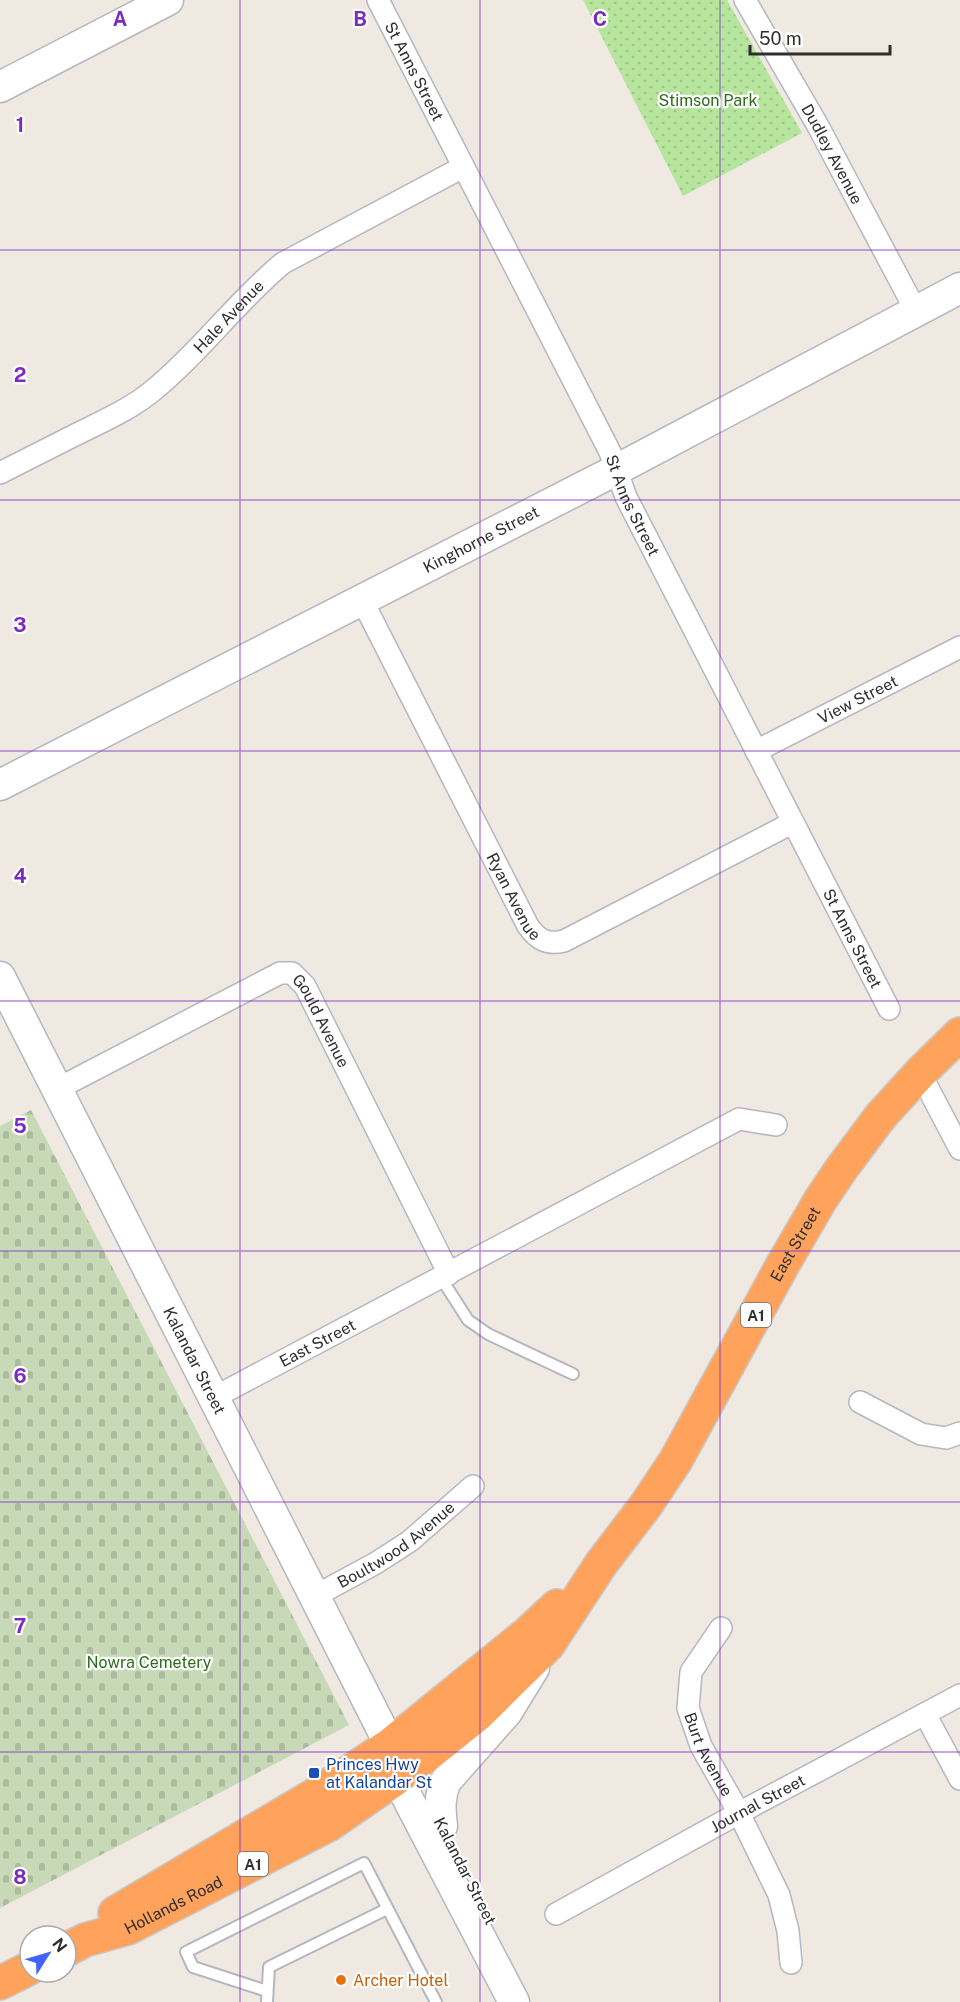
<svg xmlns="http://www.w3.org/2000/svg" width="960" height="2002" viewBox="0 0 960 2002" font-family="'Public Sans',sans-serif">
	<style>
		.cemetery { fill: url(#cemetery-stones) }
		.park { fill: url(#park-dots) }
		.lines { fill: none; stroke-linecap: round; stroke-linejoin: round }
		.lane-casing { stroke: #b4b7c1; stroke-width: 14 }
		.street-casing { stroke: #b4b7c1; stroke-width: 24 }
		.secondary-casing { stroke: #b4b7c1; stroke-width: 33 }
		.highway-casing { stroke: #c9c9c9; stroke-width: 36 }
		.lane { stroke: #fff; stroke-width: 10 }
		.street { stroke: #fff; stroke-width: 21 }
		.secondary { stroke: #fff; stroke-width: 30 }
		.highway { stroke: #ffa35c; stroke-width: 33 }
		.grid { fill: none; stroke: #7b2cbf; stroke-width: 1.5; stroke-opacity: 0.55 }
		.transit-dot { fill: #1a4fb4; stroke: #fff; stroke-width: 2 }
		.food-dot { fill: #e8710a; stroke: #fff; stroke-width: 2 }
		.labels { text-anchor: middle; dominant-baseline: central; stroke-width: 4.5; stroke-linejoin: round; paint-order: stroke }
		.shield { fill: #fff; stroke: #6d6d6d; stroke-width: 1.5 }
		.shield-label { font-size: 15px; font-weight: bold; fill: #2e2e2e }
		.street-label { font-size: 16px; fill: #2e2e2e; stroke: #fff }
		.park-label { font-size: 16px; fill: #2c6e1b; stroke: #fff }
		.transit-label { font-size: 16px; fill: #164399; stroke: #fff; text-anchor: start }
		.food-label { font-size: 16px; fill: #c56008; stroke: #fff; text-anchor: start }
		.grid-label { font-size: 20px; text-anchor: middle; font-weight: bold; fill: #7b2cbf; stroke: #fff; stroke-width: 4.5; stroke-linejoin: round; paint-order: stroke }
	</style>
	<defs>
		<pattern id="cemetery-stones" width="16" height="16" patternUnits="userSpaceOnUse" patternTransform="scale(1.5)"><rect width="16" height="16" fill="#c8d9b8"/><path d="M2 7V4a2 2 0 0 1 4 0v3zM10 15v-3a2 2 0 0 1 4 0v3z" fill="#acbb9e"/></pattern>
		<pattern id="park-dots" width="8" height="8" patternUnits="userSpaceOnUse" patternTransform="scale(1.5)"><rect width="8" height="8" fill="#b6e59e"/><path d="M2 2h.1M6 6h.1" fill="none" stroke="#9dc588" stroke-width="1.8" stroke-linecap="round"/></pattern>
	</defs>
	<rect width="100%" height="100%" fill="#efe9e1"/>
	<path class="cemetery" d="M31 1110 349 1725 0 1908V1126Z"/>
	<path class="park" d="M583 0H727L802 133 683 196Z"/>
	<g class="lines">
		<defs>
			<g id="lane">
				<path d="M441 1278 468 1320 488 1334 573 1374"/>
				<path d="M267 1991 193 1967 186 1952 364 1863 436 2002"/>
				<path d="M267 2002 269 1967 387 1909"/>
			</g>
			<g id="street">
				<path id="s1" d="M378 0 610 452 626 497 889 1009"/>
				<path id="s2" d="M745 0 818 126 916 311"/>
				<path id="s3" d="M0 473C24 461 49 448 73 436 101 422 132 409 156 388 202 350 237 301 283 263L463 167"/>
				<path id="s4" d="M362 600 528 926C538 940 547 945 564 941L792 823"/>
				<path id="s5" d="M756 751 960 647"/>
				<path d="M920 1073 960 1149"/>
				<path id="s6" d="M57 1089 280 973H292L305 986 449 1274"/>
				<path id="s7" d="M213 1398 739 1119 776 1125"/>
				<path d="M860 1402 921 1434 946 1438 960 1433"/>
				<path id="s8" d="M315 1596 376 1563 410 1541 473 1486"/>
				<path id="s9" d="M721 1628 691 1672 688 1708 701 1746 739 1813 779 1895 788 1931 791 1963"/>
				<path d="M925 1714 960 1779"/>
				<path id="s10" d="M556 1914 739 1813 960 1695"/>
			</g>
			<g id="secondary">
				<path d="M0 87 168 0"/>
				<path id="s11" d="M0 785 616 470 960 288"/>
				<path id="s12" d="M0 977 390 1745 397 1778 514 2002"/>
				<path d="M442 1826C440 1809 439 1797 446 1781L507 1712 534 1668"/>
			</g>
			<g id="highway">
				<path d="M115 1913 313 1796 390 1745 528 1633 557 1606"/>
				<path id="s13" d="M66 1950 85 1940 128 1928 330 1824 411 1768 477 1715 548 1645 601 1564 646 1505 676 1460 782 1266 821 1199 842 1168 880 1117 920 1073 960 1034"/>
				<path d="M0 1983 30 1968"/>
			</g>
		</defs>
		<use href="#lane" class="lane-casing"/>
		<use href="#street" class="street-casing"/>
		<use href="#secondary" class="secondary-casing"/>
		<use href="#highway" class="highway-casing"/>
		<use href="#lane" class="lane"/>
		<use href="#street" class="street"/>
		<use href="#secondary" class="secondary"/>
		<use href="#highway" class="highway"/>
	</g>
	<path class="grid" d="M240 0V2002M480 0V2002M720 0V2002M0 250H960M0 500H960M0 751H960M0 1001H960M0 1251H960M0 1502H960M0 1752H960"/>
	<rect class="transit-dot" x="308" y="1767" width="12" height="12" rx="3"/>
	<circle class="food-dot" cx="341" cy="1980" r="6"/>
	<g class="labels">
		<g class="shield">
			<rect x="741" y="1303" width="30" height="24" rx="4.5"/>
			<rect x="238" y="1852" width="30" height="24" rx="4.5"/>
		</g>
		<g class="shield-label">
			<text x="756" y="1315">A1</text>
			<text x="253" y="1864">A1</text>
		</g>
		<g class="street-label">
			<text stroke="none"><textPath href="#s1" startOffset="80">St Anns Street</textPath></text>
			<text stroke="none"><textPath href="#s2" startOffset="177">Dudley Avenue</textPath></text>
			<text stroke="none"><textPath href="#s3" startOffset="280">Hale Avenue</textPath></text>
			<text stroke="none"><textPath href="#s1" startOffset="566">St Anns Street</textPath></text>
			<text stroke="none"><textPath href="#s11" startOffset="540">Kinghorne Street</textPath></text>
			<text stroke="none"><textPath href="#s5" startOffset="114">View Street</textPath></text>
			<text stroke="none"><textPath href="#s4" startOffset="333">Ryan Avenue</textPath></text>
			<text stroke="none"><textPath href="#s1" startOffset="1052">St Anns Street</textPath></text>
			<text stroke="none"><textPath href="#s6" startOffset="320">Gould Avenue</textPath></text>
			<text stroke="none"><textPath href="#s13" startOffset="1048">East Street</textPath></text>
			<text stroke="none"><textPath href="#s7" startOffset="118">East Street</textPath></text>
			<text stroke="none"><textPath href="#s12" startOffset="430">Kalandar Street</textPath></text>
			<text stroke="none"><textPath href="#s8" startOffset="96">Boultwood Avenue</textPath></text>
			<text stroke="none"><textPath href="#s9" startOffset="140">Burt Avenue</textPath></text>
			<text stroke="none"><textPath href="#s10" startOffset="230">Journal Street</textPath></text>
			<text transform="translate(465 1871) rotate(63)">Kalandar Street</text>
			<text stroke="none"><textPath href="#s13" startOffset="117">Hollands Road</textPath></text>
		</g>
		<g class="park-label">
			<text x="708" y="100">Stimson Park</text>
			<text x="149" y="1662">Nowra Cemetery</text>
		</g>
		<g class="transit-label">
			<text x="326" y="1764">Princes Hwy<tspan x="326" dy="18">at Kalandar St</tspan></text>
		</g>
		<g class="food-label">
			<text x="353" y="1980">Archer Hotel</text>
		</g>
	</g>
	<g class="grid-label">
		<text x="120" y="26">A</text>
		<text x="360" y="26">B</text>
		<text x="600" y="26">C</text>
		<text x="20" y="132">1</text>
		<text x="20" y="382">2</text>
		<text x="20" y="632">3</text>
		<text x="20" y="883">4</text>
		<text x="20" y="1133">5</text>
		<text x="20" y="1383">6</text>
		<text x="20" y="1633">7</text>
		<text x="20" y="1884">8</text>
	</g>
	<g transform="translate(48 1954) rotate(53)"><circle r="28" fill="#ffffff" stroke="#ababab" stroke-width="1.5"/>
	<path d="M0-4.5L10 22L0 15L-10 22Z" fill="#4264fb"/>
	<text y="-9" font-size="16" font-weight="bold" text-anchor="middle" fill="#2e2e2e">N</text>
	</g>
	<path d="M750 45v9h140v-9" fill="none" stroke="#2e2e2e" stroke-width="3"/>
	<text x="759" y="45" font-size="18" fill="#2e2e2e" stroke="#ffffff" stroke-width="4.5" paint-order="stroke">50 m</text>
</svg>
